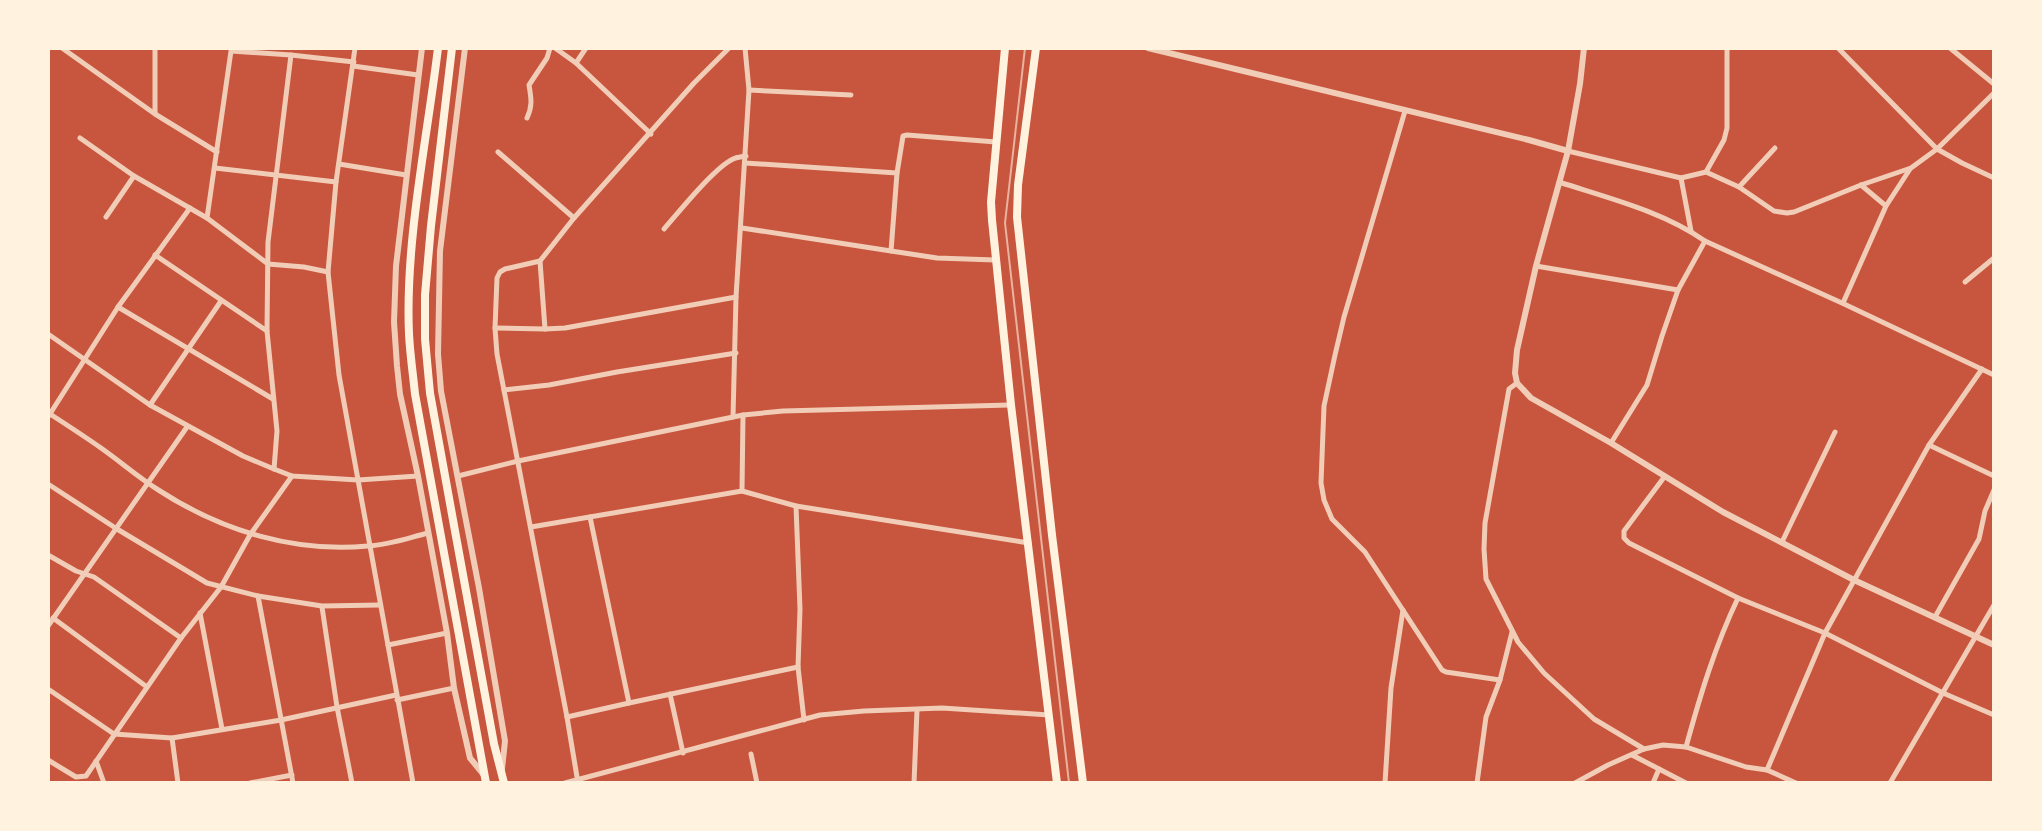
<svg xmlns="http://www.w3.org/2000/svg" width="2042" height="831" viewBox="0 0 2042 831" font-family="'Nunito Sans',sans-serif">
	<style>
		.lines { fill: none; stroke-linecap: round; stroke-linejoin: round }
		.minor { stroke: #f1ccb7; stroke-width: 5 }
		.tertiary { stroke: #f1ccb7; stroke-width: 6 }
		.primary { stroke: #fff3e0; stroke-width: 8 }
		.trunk { stroke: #fff3e0; stroke-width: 8 }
		.tram { stroke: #e9b49f; stroke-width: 2 }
	</style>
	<rect width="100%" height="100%" fill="#c8553d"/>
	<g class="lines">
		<g class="minor">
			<path d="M62 48 155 114 217 152"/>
			<path d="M355 48 336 182 328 272 339 375 413 783"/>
			<path d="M555 48 576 63 651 134"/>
			<path d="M1838 48 1937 149 1962 163 1994 178"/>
			<path d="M1950 48 1994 84"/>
			<path d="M576 63 586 48"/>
			<path d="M353 66 418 75"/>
			<path d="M749 90 851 95"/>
			<path d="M1405 111 1344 317 1335 355 1324 406 1321 483 1324 500 1332 519 1365 552 1442 670 1446 672 1500 680"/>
			<path d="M155 113V48"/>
			<path d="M527 118C533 105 531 98 529 85L547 58 550 48"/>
			<path d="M80 138 134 176 207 218"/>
			<path d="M1568 151 1681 178"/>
			<path d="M498 152 574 218"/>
			<path d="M745 163 897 173"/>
			<path d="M339 164 406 175"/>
			<path d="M215 168 336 182"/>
			<path d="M1706 172 1739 187 1774 211 1787 213 1794 212 1861 185 1911 168 1937 149 1994 93"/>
			<path d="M1559 182C1608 198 1662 211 1705 241L1842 303 1994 375"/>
			<path d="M1861 185 1886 206"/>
			<path d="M1739 187 1775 148"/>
			<path d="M106 217 134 176"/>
			<path d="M742 228 891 251 897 173 903 136 907 135 996 142"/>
			<path d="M664 229C679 212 714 168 733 159 737 157 742 157 746 156"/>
			<path d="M1691 231 1681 178 1706 172 1724 140 1727 128V48"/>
			<path d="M891 251 937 258 995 260"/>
			<path d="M155 255 267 331"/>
			<path d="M540 261 545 329"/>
			<path d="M1536 266 1678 290"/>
			<path d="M328 272 304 267 268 264 207 218 231 51 291 55 354 62"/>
			<path d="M1965 282 1994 258"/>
			<path d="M1843 303 1886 206 1910 169"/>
			<path d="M118 307 273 399"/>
			<path d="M495 328 545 329 565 328 736 297"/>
			<path d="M48 334 150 405 243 456 274 469 292 476 358 480 418 476"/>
			<path d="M1517 383 1509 389 1485 523 1484 549 1486 579 1518 642 1544 673 1594 719 1644 749"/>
			<path d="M504 390 549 385 617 372 736 353"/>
			<path d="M150 405 221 301"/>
			<path d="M50 414C67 425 84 436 101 448 121 462 139 478 160 491 222 531 295 553 368 546 389 545 408 538 428 533"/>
			<path d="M48 417 118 307 190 208"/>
			<path d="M733 417 736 297 749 90 745 48"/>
			<path d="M1611 443 1647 385 1662 336 1678 290 1705 241"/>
			<path d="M1929 445 1994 476"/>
			<path d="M274 469 277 431 267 331 268 242 291 55"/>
			<path d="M458 476 518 461 743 415 783 411 1010 405"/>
			<path d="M1665 476 1624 531V538L1629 543 1738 598 1825 633 1943 693 1994 715"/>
			<path d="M48 484 117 529 207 583 258 596 322 606 380 605"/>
			<path d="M742 491 743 415"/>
			<path d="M796 506 800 609 798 667 804 720"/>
			<path d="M531 527 742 491 796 506 1029 543"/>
			<path d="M1782 542 1835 432"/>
			<path d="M48 555 76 571 94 577 181 638"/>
			<path d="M258 596 293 783"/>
			<path d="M322 607 337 707 352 783"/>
			<path d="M200 613 222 729"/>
			<path d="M1935 617 1979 539 1985 511 1994 490"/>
			<path d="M53 618 147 687"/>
			<path d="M48 626 187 427"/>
			<path d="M388 645 447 633"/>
			<path d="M48 689 114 734 172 738 281 720 396 695"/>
			<path d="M670 694 683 753"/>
			<path d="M397 700 454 688"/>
			<path d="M629 703 798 667"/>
			<path d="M567 717 629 703 590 517"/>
			<path d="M172 738 178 783"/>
			<path d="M1686 747C1700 696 1715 646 1738 598"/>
			<path d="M751 754 757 783"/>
			<path d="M1632 755 1686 783"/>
			<path d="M48 760 76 777 86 776 181 638 221 587 250 535 292 476"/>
			<path d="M96 761 104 783"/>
			<path d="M1767 770 1825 633 1929 445 1982 369"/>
			<path d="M250 783 292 775"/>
			<path d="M565 783 820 715 864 711 942 708 1049 715"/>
			<path d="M578 783 567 717 497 354 495 328 497 278 500 272 505 269 540 261 574 218 694 83 729 48"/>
			<path d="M914 783 917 710"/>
			<path d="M1385 783 1391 688 1403 610"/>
			<path d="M1477 783 1486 717 1500 680 1512 632"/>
			<path d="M1575 783 1608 765 1644 749 1663 745 1686 747 1746 767 1767 770 1796 783"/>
			<path d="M1653 783 1659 769"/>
			<path d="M1890 783 1994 605"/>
		</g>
		<g class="tertiary">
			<path d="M422 48 396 266 394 322 397 366 400 394 418 476 447 633 454 688 470 758 484 775"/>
			<path d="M465 48 440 251 438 354 441 391 479 588 505 741 502 769"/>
			<path d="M1148 48 1529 140 1568 151"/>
			<path d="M1584 48 1580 84 1568 151 1536 266 1517 350 1515 373 1517 383 1531 398 1611 443 1723 512 1854 580 1994 645"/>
		</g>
		<g class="primary">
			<path d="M1005 48 991 202 992 220 1011 405 1057 783"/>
			<path d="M1036 48 1018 185 1017 217 1052 535 1083 783"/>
		</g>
		<g class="trunk">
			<path d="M438 48C427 140 405 241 409 334 410 354 413 374 415 394L486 783"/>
			<path d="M452 48 431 226 425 295V339L430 393 455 531 494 744 504 783"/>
		</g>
		<path class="tram" d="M1025 48 1005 223 1069 783"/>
	</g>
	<rect width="2042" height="831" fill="none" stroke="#fff3e0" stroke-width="100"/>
</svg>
